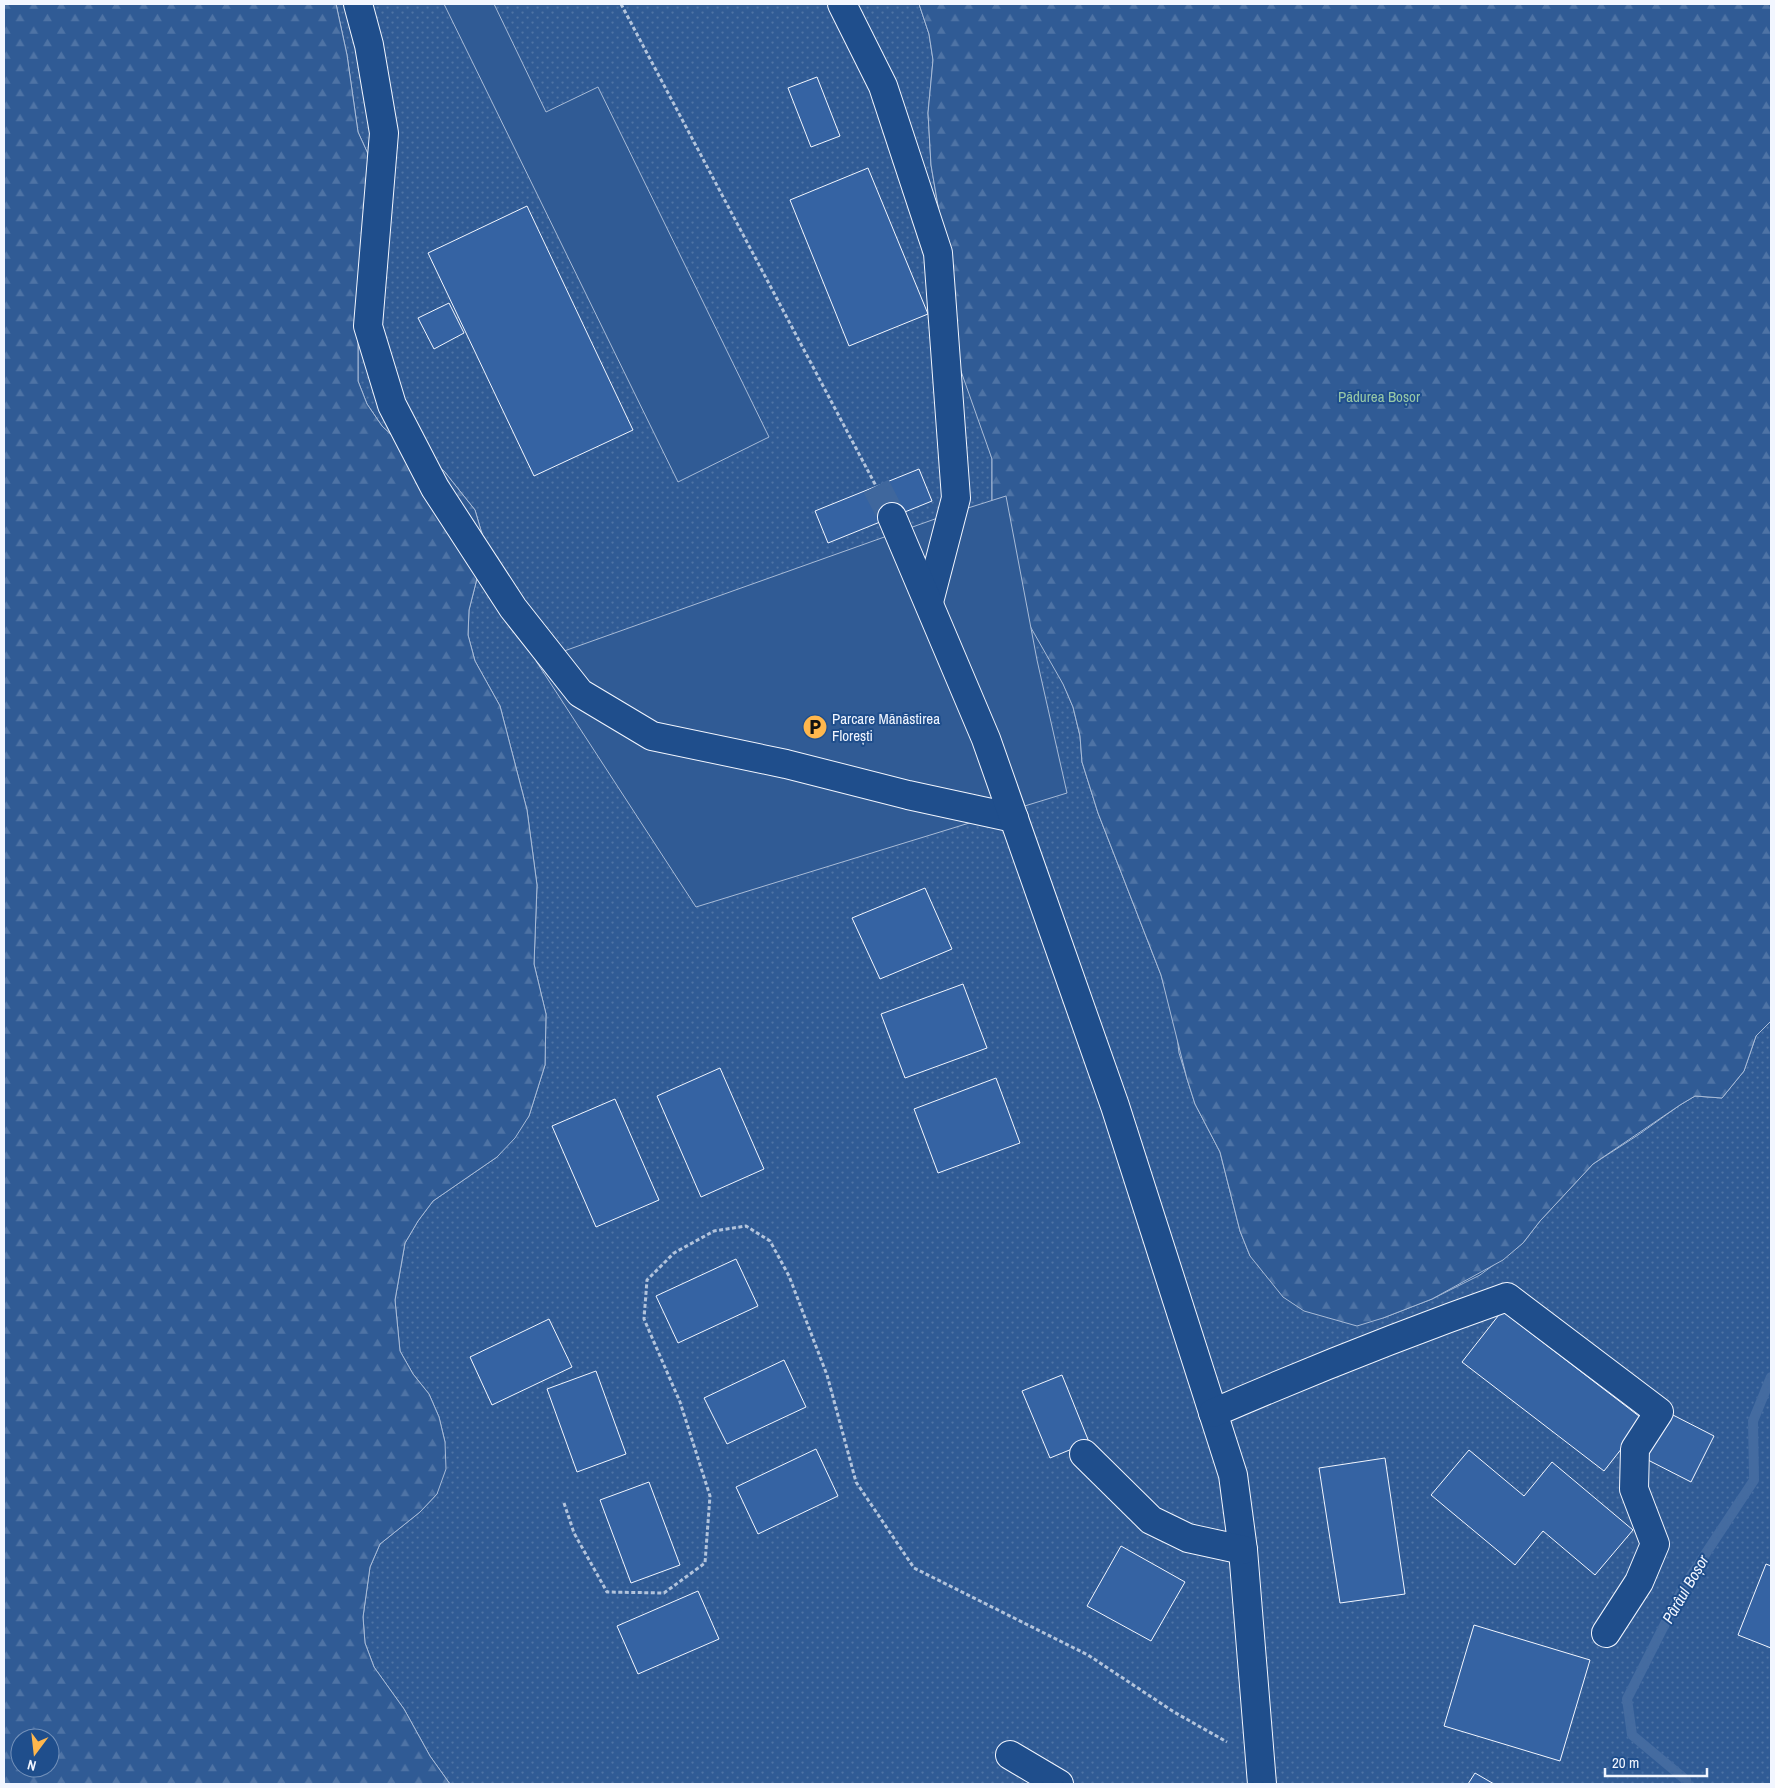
<svg xmlns="http://www.w3.org/2000/svg" width="1775" height="1788" viewBox="0 0 1775 1788" font-family="'Archivo Narrow',sans-serif">
	<style>
		.grass { fill: url(#grass-dots); stroke: #a8bbd7 }
		.forest { fill: url(#forest-firs); stroke: #a8bbd7; fill-rule: evenodd }
		.built { fill: #305b95; stroke: #a8bbd7 }
		.lines { fill: none; stroke-linecap: round; stroke-linejoin: round }
		.stream { stroke: #446ba0; stroke-width: 10 }
		.building { fill: #3563a3; stroke: #f2f6ff }
		.minor-tunnel { stroke: #3f679d; stroke-width: 28; stroke-dasharray: 28 14; stroke-linecap: butt }
		.minor-casing { stroke: #f2f6ff; stroke-width: 30 }
		.path { stroke: #b3c4dc; stroke-width: 3; stroke-dasharray: 4 2.5; stroke-linecap: butt }
		.minor { stroke: #1f4e8c; stroke-width: 28 }
		.labels { text-anchor: middle; dominant-baseline: central; stroke-width: 4; stroke-linejoin: round; paint-order: stroke }
		.park-label { font-size: 15px; fill: #97c8a6; stroke: #1f4e8c }
		.poi-label { font-size: 15px; fill: #f2f6ff; stroke: #1f4e8c; text-anchor: start }
		.water-label { font-size: 16px; font-style: italic; fill: #f2f6ff; stroke: #1f4e8c }
	</style>
	<defs>
		<pattern id="grass-dots" width="8" height="8" patternUnits="userSpaceOnUse" patternTransform="scale(1.25)"><rect width="8" height="8" fill="#305b95"/><path d="M2 2h.1M6 6h.1" fill="none" stroke="#4e73a5" stroke-width="1.8" stroke-linecap="round"/></pattern>
		<pattern id="forest-firs" width="22" height="20" patternUnits="userSpaceOnUse" patternTransform="scale(1.25)"><rect width="22" height="20" fill="#305b95"/><path d="M5 1l3.5 6h-7zM16 11l3.5 6h-7z" fill="#4e73a5"/></pattern>
	</defs>
	<rect width="100%" height="100%" fill="#1f4e8c"/>
	<path class="grass" d="M336 4H919L929 34 933 60 928 113 931 165 946 252 984 432 992 459V513L1073 707 1080 736 1082 762 1098 813 1161 975 1176 1027 1179 1053 1195 1104 1220 1152 1240 1231 1250 1256 1383 1318 1432 1299 1480 1275 1523 1243 1540 1221 1593 1164 1638 1135 1680 1105 1695 1096 1722 1098 1744 1071 1756 1036 1771 1021V1784H450L430 1756 404 1709 374 1667 365 1643 363 1617 370 1567 380 1544 420 1512 437 1494 445 1442 439 1417 429 1394 413 1374 400 1351 395 1300 405 1243 418 1221 433 1201 497 1157 529 1116 545 1065 546 1014 534 964 537 885 527 810 500 706 475 661 468 635 469 610 482 559V534L475 510 444 471 401 444 382 426 367 404 358 381V336L368 154 358 132 347 55Z"/>
	<g class="forest">
		<path d="M4 4H336L347 55 358 132 368 154 371 205 358 336V381L367 404 382 426 401 444 444 471 475 510 482 534V559L469 610 468 635 475 661 500 706 527 810 537 885 534 964 546 1014 545 1065 529 1116 515 1138 497 1157 433 1201 418 1221 405 1243 395 1300 400 1351 413 1374 429 1394 439 1417 445 1442 446 1469 437 1494 420 1512 380 1544 370 1567 363 1617 365 1643 374 1667 404 1709 430 1756 450 1784H4ZM20 1738H50V1768H20Z"/>
		<path d="M919 4H1771V1021L1756 1036 1744 1071 1722 1098 1695 1096 1680 1105 1593 1164 1540 1221 1523 1243 1503 1260 1432 1299 1383 1318 1357 1326 1304 1311 1283 1297 1250 1256 1240 1231 1220 1152 1195 1104 1187 1079 1161 975 1098 813 1082 762 1080 736 1073 707 1063 684 1022 612 992 513V459L956 357 946 252 931 165 928 113 933 60 929 34Z"/>
	</g>
	<g class="built">
		<path d="M444 4H494L546 112 598 87 769 437 678 482Z"/>
		<path d="M1006 496 1037 660 1067 793 696 907 536 661 949 514Z"/>
	</g>
	<g class="lines">
		<path class="stream" d="M1687 1784 1686 1780 1632 1735 1627 1699 1683 1588 1754 1480 1753 1421 1771 1377"/>
	</g>
	<g class="building">
		<path d="M817 77 840 136 811 147 788 88Z"/>
		<path d="M868 168 928 314 849 346 790 200Z"/>
		<path d="M527 206 633 430 534 476 428 253Z"/>
		<path d="M449 303 464 333 434 349 418 318Z"/>
		<path d="M919 469 932 501 828 543 815 511Z"/>
		<path d="M925 888 952 949 880 979 852 918Z"/>
		<path d="M963 984 987 1048 905 1078 881 1014Z"/>
		<path d="M720 1068 764 1169 701 1197 657 1096Z"/>
		<path d="M996 1078 1020 1143 938 1173 914 1109Z"/>
		<path d="M615 1099 659 1200 596 1227 552 1126Z"/>
		<path d="M736 1259 758 1306 678 1343 656 1296Z"/>
		<path d="M1502 1311 1644 1420 1604 1471 1462 1362Z"/>
		<path d="M549 1319 572 1367 492 1405 470 1357Z"/>
		<path d="M784 1360 806 1407 727 1444 704 1398Z"/>
		<path d="M596 1371 626 1454 577 1472 547 1389Z"/>
		<path d="M1062 1375 1089 1442 1050 1458 1022 1391Z"/>
		<path d="M1669 1413 1714 1436 1691 1482 1646 1459Z"/>
		<path d="M816 1449 838 1496 758 1534 736 1487Z"/>
		<path d="M1469 1450 1524 1496 1552 1462 1633 1530 1595 1575 1543 1531 1515 1565 1431 1495Z"/>
		<path d="M1385 1458 1405 1594 1340 1603 1319 1468Z"/>
		<path d="M649 1482 680 1565 631 1583 600 1500Z"/>
		<path d="M1121 1546 1185 1582 1151 1641 1087 1606Z"/>
		<path d="M1766 1564 1771 1566V1648L1738 1635Z"/>
		<path d="M698 1591 719 1639 638 1674 617 1626Z"/>
		<path d="M1474 1625 1590 1660 1560 1761 1444 1726Z"/>
		<path d="M1475 1773 1494 1784H1468Z"/>
	</g>
	<g class="lines">
		<path class="minor-tunnel" d="M876 486 892 517"/>
		<defs>
			<g id="minor">
				<path d="M358 4 369 45 384 133 368 326 392 405 435 488 513 608 580 693 652 736 786 764 908 795 1014 818"/>
				<path d="M842 4 883 86 938 253 956 498 929 602"/>
				<path d="M892 517 986 739 1115 1106 1233 1475 1243 1550 1262 1784"/>
				<path d="M1213 1413C1310 1371 1408 1332 1507 1297L1659 1412 1635 1449 1634 1489 1655 1544 1639 1582 1606 1633"/>
				<path d="M1084 1454 1151 1520 1188 1538 1243 1550"/>
				<path d="M1010 1755 1059 1784"/>
			</g>
		</defs>
		<use href="#minor" class="minor-casing"/>
		<g class="path">
			<path d="M621 4 876 486"/>
			<path d="M564 1503 574 1533 607 1592 664 1593 705 1563 710 1496 680 1402 644 1319 647 1280 674 1253 714 1231 746 1226 770 1241 789 1276 827 1375 856 1482 914 1568 1088 1655 1174 1712 1227 1742"/>
		</g>
		<use href="#minor" class="minor"/>
	</g>
	<defs>
		<symbol id="parking-disc" viewBox="-11 -11 22 22"><circle r="9.5" fill="#ffb74d" stroke="#1f4e8c"/><path d="M-3.5-5.5H1a3.5 3.5 0 0 1 0 7H-1V5.5H-3.5ZM-1-3.4V-.6H.8a1.4 1.4 0 0 0 0-2.8Z" fill="#111"/></symbol>
	</defs>
	<g fill-rule="evenodd">
		<use href="#parking-disc" x="801" y="713" width="28" height="28"/>
	</g>
	<g class="labels">
		<g class="park-label">
			<text x="1379" y="396">Pădurea Boșor</text>
		</g>
		<g class="poi-label">
			<text x="832" y="718">Parcare Mănăstirea<tspan x="832" dy="17">Florești</tspan></text>
		</g>
		<g class="water-label">
			<text transform="translate(1685 1589) rotate(-60)">Pârâul Boșor</text>
		</g>
	</g>
	<rect width="1775" height="1788" fill="none" stroke="#f2f6ff" stroke-width="10"/>
	<g transform="translate(35 1753) rotate(195)"><circle r="24" fill="#1f4e8c" stroke="#7391ba"/>
	<path d="M0-4L9 19L0 12L-9 19Z" fill="#ffb74d"/>
	<text y="-8" font-size="14" font-weight="bold" text-anchor="middle" fill="#f2f6ff">N</text>
	</g>
	<path d="M1605 1768v8h102v-8" fill="none" stroke="#f2f6ff" stroke-width="2.5"/>
	<text x="1612" y="1768" font-size="15" fill="#f2f6ff" stroke="#1f4e8c" stroke-width="4" paint-order="stroke">20 m</text>
</svg>
